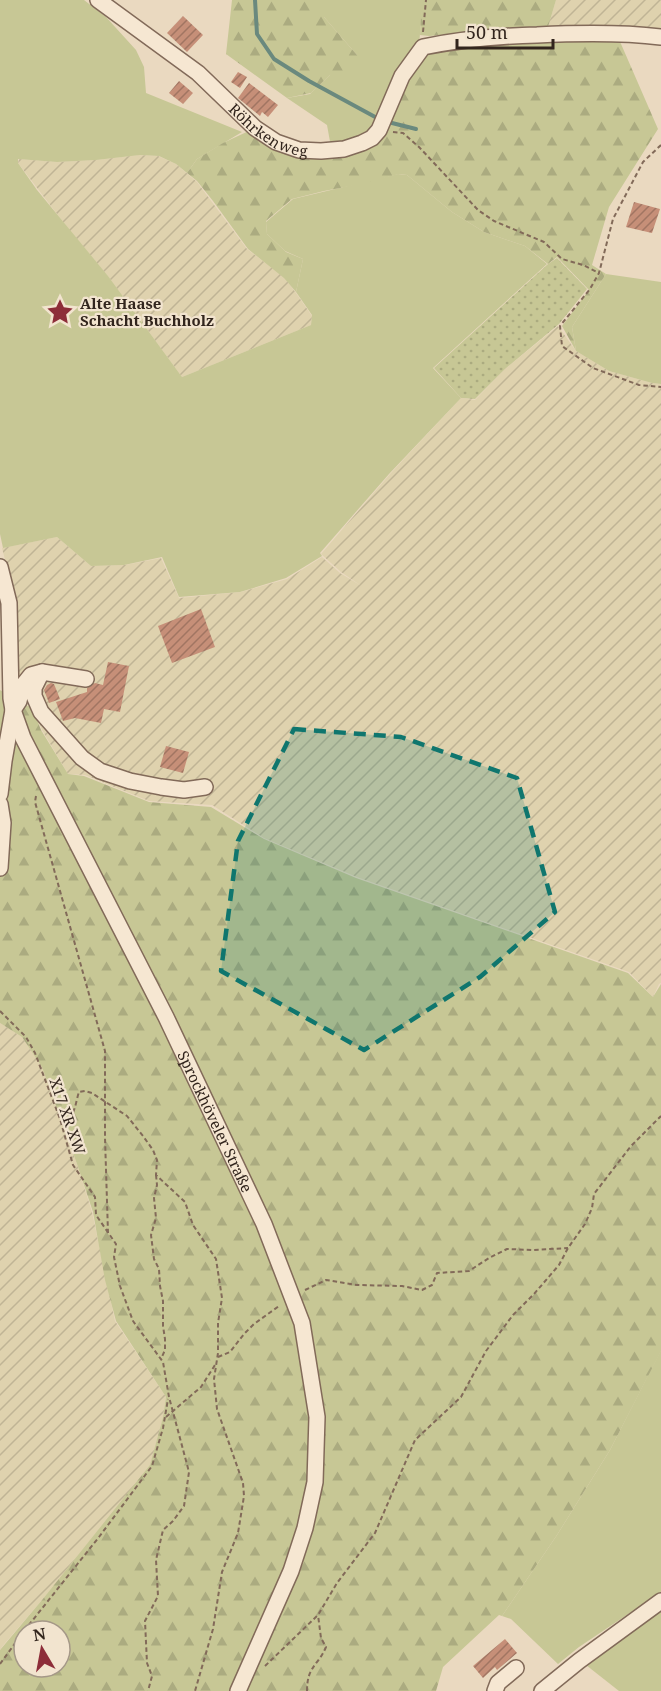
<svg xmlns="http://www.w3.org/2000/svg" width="661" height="1691" viewBox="0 0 661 1691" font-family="'Noto Serif',serif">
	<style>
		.farmland { fill: url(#farmland-furrows) }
		.green { fill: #c7c795 }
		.forest { fill: url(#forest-firs); fill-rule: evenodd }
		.garden { fill: url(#garden-dots) }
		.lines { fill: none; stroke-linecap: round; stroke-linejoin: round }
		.stream { stroke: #6a897e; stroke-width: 4 }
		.building { fill: url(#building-hatch) }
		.minor-casing { stroke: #826a59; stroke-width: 18 }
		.path { stroke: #826a59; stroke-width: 2; stroke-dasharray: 4.5 3; stroke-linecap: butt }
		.minor { stroke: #f6e7d2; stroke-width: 15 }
		.marked { fill: #0f766e; fill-opacity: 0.2; stroke: #0f766e; stroke-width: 4.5; stroke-dasharray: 12 8; stroke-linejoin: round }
		.labels { text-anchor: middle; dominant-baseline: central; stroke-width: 4.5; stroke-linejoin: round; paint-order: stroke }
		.street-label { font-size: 15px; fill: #32251d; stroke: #f2e4cf }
		.poi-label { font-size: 15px; font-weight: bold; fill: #32251d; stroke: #f2e4cf; text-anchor: start }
	</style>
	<defs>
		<pattern id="farmland-furrows" width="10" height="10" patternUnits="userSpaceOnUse" patternTransform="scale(1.5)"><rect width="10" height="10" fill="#dfd2ae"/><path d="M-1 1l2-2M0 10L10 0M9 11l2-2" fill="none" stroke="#c0b495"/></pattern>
		<pattern id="forest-firs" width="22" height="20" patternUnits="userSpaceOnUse" patternTransform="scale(1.5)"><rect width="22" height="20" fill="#c7c795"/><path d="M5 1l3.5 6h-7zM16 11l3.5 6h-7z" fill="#abab80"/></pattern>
		<pattern id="garden-dots" width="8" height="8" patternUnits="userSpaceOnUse" patternTransform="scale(1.5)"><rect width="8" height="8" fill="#c7c795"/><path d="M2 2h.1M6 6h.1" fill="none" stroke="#abab80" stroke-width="1.8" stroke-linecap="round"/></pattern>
		<pattern id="building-hatch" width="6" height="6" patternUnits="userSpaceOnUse" patternTransform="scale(1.5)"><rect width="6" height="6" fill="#c68f78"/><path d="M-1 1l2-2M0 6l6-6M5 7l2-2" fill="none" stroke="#a17562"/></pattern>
	</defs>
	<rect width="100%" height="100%" fill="#ead9c0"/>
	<g class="farmland">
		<path d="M556 0H661V32L548 27Z"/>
		<path d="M139 155 158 156 176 164 197 182 247 249 284 277 296 293 312 316 311 325 182 377 107 275 70 231 18 163 19 159 57 162 96 160Z"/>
		<path d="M558 326 576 351 609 371 652 383 661 384V983L659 984 653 997 629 972 357 877 264 838 212 805 149 801 85 775 68 774 42 730 32 706 21 702 16 677V602L2 548 57 537 91 566 125 565 161 558 179 598 241 592 287 579 322 557 340 573 360 585 341 572 321 554 390 474 461 398 475 400 505 369Z"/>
		<path d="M0 1023 22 1037 42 1066 77 1164 92 1212 115 1321 166 1397 163 1417 150 1466 42 1600 0 1649Z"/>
	</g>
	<g class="green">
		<path d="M0 0H84L106 17 136 50 144 67 146 93 242 132 197 159 187 173 176 164 159 156 140 155 96 160 57 162 18 159V163L37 190 108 276 182 377 311 325 312 315 296 292 303 259 285 251 267 234 266 222 293 199 398 174 407 175 452 212 484 232 525 246 547 264 433 368 461 398 389 474 320 553 322 556 286 578 240 592 179 597 162 557 124 565 91 566 57 537 3 548 0 534Z"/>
		<path d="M324 0H423L419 45 371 131 331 147 327 125 287 98 310 94 330 75 357 55 324 17Z"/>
		<path d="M606 274 661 282V384L652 383 609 371 576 351 572 327Z"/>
		<path d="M661 1350V1592L579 1647 558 1664 511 1619 502 1616 557 1535 610 1450Z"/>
		<path d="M661 1609V1691H619L586 1665Z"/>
	</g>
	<g class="forest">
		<path d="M232 0H324V17L357 55 360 72 330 75 311 93 287 98 226 54Z"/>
		<path d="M422 0H556L548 27 429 36 420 35Z"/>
		<path d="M618 37 658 129 609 207 592 265 606 274 572 327 576 351 562 326 589 290 557 257 548 264 525 246 484 232 452 212 407 175 399 174 361 184 324 191 292 199 266 221 267 234 286 252 303 259 296 292 284 278 248 249 213 201 197 181 187 173 197 159 223 143 253 129 274 145 364 144 425 48Z"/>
		<path d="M0 690 21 704 32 707 41 730 68 774 84 776 149 802 211 807 264 839 356 878 628 973 653 997 661 984V1351L610 1450 557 1535 502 1616 499 1615 443 1667 436 1691H0V1650L42 1600 150 1465 163 1417 166 1397 116 1321 105 1280 93 1212 77 1164 42 1067 22 1037 0 1023ZM24 1631H60V1667H24Z"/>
	</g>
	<path class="garden" d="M557 258 587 289 559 324 505 369 475 399 461 398 434 368 548 264Z"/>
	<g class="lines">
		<g class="stream">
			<path d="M255 0 257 34 274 59 309 81 377 118"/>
			<path d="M388 122 416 129"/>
		</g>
	</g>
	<g class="building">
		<path d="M183 16 203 35 187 52 167 33Z"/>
		<path d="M238 72 247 77 240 88 231 82Z"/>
		<path d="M179 81 193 93 183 104 169 93Z"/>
		<path d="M249 83 278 105 268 117 262 112 260 116 238 98Z"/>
		<path d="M634 202 660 209 652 233 626 227Z"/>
		<path d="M201 609 215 647 172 663 158 626Z"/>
		<path d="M108 662 129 666 120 712 104 709 101 723 75 718 63 721 56 702 87 692V688L95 683 103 685Z"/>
		<path d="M51 683 54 684 60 699 49 703 44 690 47 685Z"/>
		<path d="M166 746 189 752 183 773 160 767Z"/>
		<path d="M505 1639 517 1653 497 1670 495 1667 483 1678 473 1666Z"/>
	</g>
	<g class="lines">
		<defs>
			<g id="minor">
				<path id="s1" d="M98 0 198 73 255 128 276 142 299 150 321 151 344 149 362 143 372 138 379 130 402 76 423 47C462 39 497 36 537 35 579 33 619 32 661 37"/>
				<path id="s2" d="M0 567 9 603 11 698 13 710 23 738 166 1017 264 1224 302 1323 317 1417 315 1482 305 1528 291 1571 238 1691"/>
				<path d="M42 672 34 688V696L41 712 82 758 100 771 130 781 161 787 184 790 205 787"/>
				<path d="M0 794 4 761 13 710 19 701 23 685 31 675 42 672 86 679"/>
				<path d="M0 804 3 823 0 868"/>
				<path d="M495 1691 498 1683 516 1668"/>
				<path d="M542 1691 579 1661 661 1601"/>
			</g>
		</defs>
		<use href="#minor" class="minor-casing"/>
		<g class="path">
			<path d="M423 32 426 0"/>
			<path d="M393 132 403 133 419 147 478 210 494 221 544 242 562 259 583 265 599 273"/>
			<path d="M661 145 643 162 613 219 599 273 590 289 560 326 562 346 593 368 639 385 661 387"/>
			<path d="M36 796 35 802 105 1051V1138L108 1233"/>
			<path d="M0 1011 26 1037 35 1053 60 1119 73 1165 95 1197 96 1215 116 1244 114 1257 120 1286 133 1321 163 1362 169 1397 189 1472 184 1506 173 1521 163 1530 156 1560 158 1596 145 1621 147 1663 152 1676 148 1691"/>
			<path d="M61 1119C75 1122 75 1103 79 1092L85 1091 92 1093 127 1116 143 1136 153 1150 157 1160 156 1175 185 1202 193 1225 216 1259 222 1298 218 1323V1353L214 1379 217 1409 243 1483 244 1496 238 1533 222 1572 213 1629 195 1691"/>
			<path d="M156 1175 157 1185 154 1198 156 1218 151 1235 154 1259 159 1269 160 1286 163 1301V1326L165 1339V1350L161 1359"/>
			<path d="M305 1290 326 1280 357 1285 402 1286 422 1290 432 1285 437 1273 469 1271 489 1258 507 1249 532 1250 568 1248"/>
			<path d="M218 1357 230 1352 244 1334 254 1324 279 1306"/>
			<path d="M166 1417 201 1387 215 1365"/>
			<path d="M24 1631 99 1537 152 1466 163 1428 168 1399"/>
			<path d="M0 1664 24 1631"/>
			<path d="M265 1666 318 1615 337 1583 375 1533 415 1440 461 1397 486 1351 513 1315 534 1294 559 1265 568 1248 585 1224 592 1208 594 1194 631 1146 661 1116"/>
			<path d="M307 1691C307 1666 318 1666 326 1647L321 1638 318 1615"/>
		</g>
		<use href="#minor" class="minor"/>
	</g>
	<path class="marked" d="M294 729 401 737 517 778 555 912 480 977 364 1050 221 971 238 841Z"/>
	<defs>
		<symbol id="sight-bare" viewBox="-9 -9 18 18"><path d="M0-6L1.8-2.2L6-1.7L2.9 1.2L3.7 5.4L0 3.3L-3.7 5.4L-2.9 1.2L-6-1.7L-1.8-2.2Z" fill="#8d2d39" stroke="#f2e4cf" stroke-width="2.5" paint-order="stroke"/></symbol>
	</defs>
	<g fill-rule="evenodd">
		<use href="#sight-bare" x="41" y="293" width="38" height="38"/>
	</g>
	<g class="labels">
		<g class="street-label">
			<text stroke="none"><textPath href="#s1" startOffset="216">Röhrkenweg</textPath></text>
			<text transform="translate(68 1116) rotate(71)">X17 XR XW</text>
			<text stroke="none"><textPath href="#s2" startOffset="603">Sprockhöveler Straße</textPath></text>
		</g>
		<g class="poi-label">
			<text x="80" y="303">Alte Haase<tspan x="80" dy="17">Schacht Buchholz</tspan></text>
		</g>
	</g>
	<g transform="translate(42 1649) rotate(350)"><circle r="28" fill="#f2e4cf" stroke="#a59888" stroke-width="1.5"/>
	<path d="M0-4.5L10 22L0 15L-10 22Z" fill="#8d2d39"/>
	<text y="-9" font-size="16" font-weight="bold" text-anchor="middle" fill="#32251d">N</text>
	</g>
	<path d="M457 39v9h96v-9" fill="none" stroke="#32251d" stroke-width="3"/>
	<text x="466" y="39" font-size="18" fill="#32251d" stroke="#f2e4cf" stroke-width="4.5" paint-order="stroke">50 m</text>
</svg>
